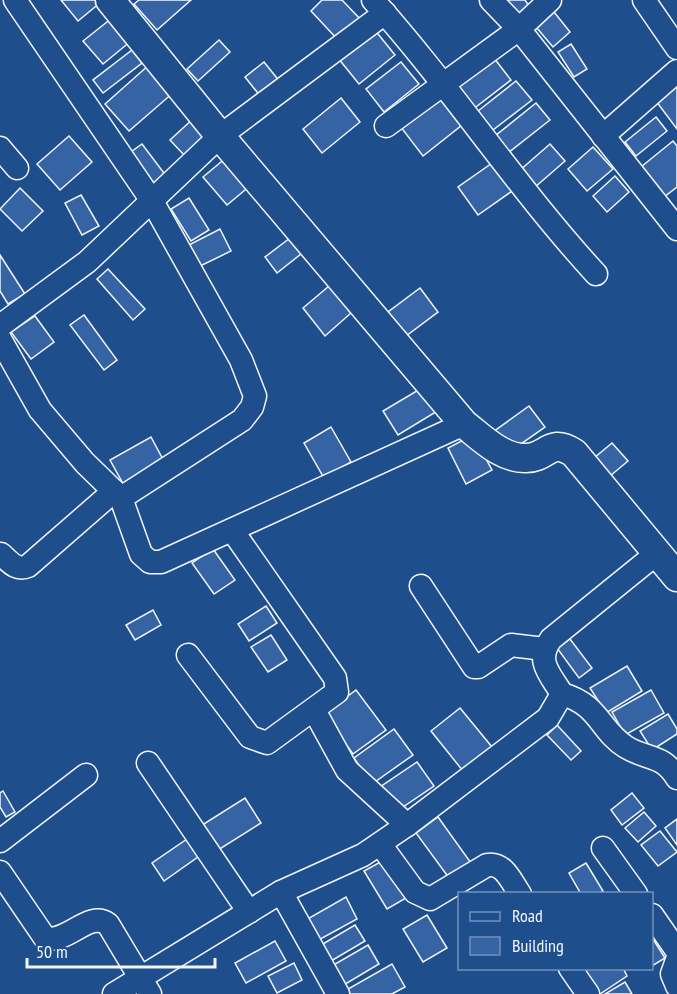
<svg xmlns="http://www.w3.org/2000/svg" width="677" height="994" viewBox="0 0 677 994" font-family="'PT Sans Narrow',sans-serif">
	<style>
		.building { fill: #3563a3; stroke: #f2f6ff; stroke-width: 1.5 }
		.lines { fill: none; stroke-linecap: round; stroke-linejoin: round }
		.minor-casing { stroke: #f2f6ff; stroke-width: 25 }
		.tertiary-casing { stroke: #f2f6ff; stroke-width: 31 }
		.minor { stroke: #1f4e8c; stroke-width: 22 }
		.tertiary { stroke: #1f4e8c; stroke-width: 28 }
	</style>
	<rect width="100%" height="100%" fill="#1f4e8c"/>
	<g class="building">
		<path d="M61 0H99L101 2 78 21Z"/>
		<path d="M139 0H191L157 30 134 4Z"/>
		<path d="M322 0H342L362 21 339 41 311 11Z"/>
		<path d="M502 0H525L531 9 515 20Z"/>
		<path d="M554 12 570 32 553 47 536 27Z"/>
		<path d="M112 18 131 41 103 64 83 41Z"/>
		<path d="M374 29 395 55 359 84 338 58Z"/>
		<path d="M219 40 230 52 198 81 187 69Z"/>
		<path d="M571 44 587 69 574 77 558 52Z"/>
		<path d="M132 50 142 63 103 93 93 80Z"/>
		<path d="M494 58 511 80 472 110 455 88Z"/>
		<path d="M264 62 284 87 265 102 245 77Z"/>
		<path d="M401 62 419 84 384 112 366 89Z"/>
		<path d="M150 64 174 92 129 131 105 104Z"/>
		<path d="M516 81 532 100 493 130 478 111Z"/>
		<path d="M677 86V129L653 97Z"/>
		<path d="M439 95 462 125 423 156 400 126Z"/>
		<path d="M341 98 360 122 322 153 303 129Z"/>
		<path d="M536 103 550 120 508 153 495 136Z"/>
		<path d="M195 117 209 132 185 156 170 140Z"/>
		<path d="M656 117 667 131 636 156 625 142Z"/>
		<path d="M69 136 92 162 60 190 37 164Z"/>
		<path d="M673 141 677 146V187L660 200 636 171Z"/>
		<path d="M142 144 167 177 153 188 128 154Z"/>
		<path d="M550 144 565 161 534 188 519 171Z"/>
		<path d="M593 147 613 169 587 191 568 169Z"/>
		<path d="M227 157 251 185 227 205 203 177Z"/>
		<path d="M495 161 515 189 478 215 458 187Z"/>
		<path d="M615 176 629 192 607 212 593 196Z"/>
		<path d="M20 188 43 211 22 231 0 209Z"/>
		<path d="M81 195 99 226 82 235 65 203Z"/>
		<path d="M189 198 209 230 191 241 171 209Z"/>
		<path d="M220 229 231 251 192 270 181 249Z"/>
		<path d="M294 235 306 250 277 273 265 257Z"/>
		<path d="M0 255 25 294 8 304 0 291Z"/>
		<path d="M108 269 145 309 133 320 97 279Z"/>
		<path d="M329 286 351 313 325 336 303 308Z"/>
		<path d="M420 288 438 312 402 339 384 315Z"/>
		<path d="M84 315 117 360 104 370 70 325Z"/>
		<path d="M35 316 54 342 31 359 11 332Z"/>
		<path d="M425 386 439 410 398 435 383 411Z"/>
		<path d="M529 406 545 427 508 453 493 432Z"/>
		<path d="M331 427 351 462 324 478 304 443Z"/>
		<path d="M473 435 492 470 466 484 448 448Z"/>
		<path d="M151 437 167 467 126 489 110 460Z"/>
		<path d="M612 443 628 461 610 476 594 458Z"/>
		<path d="M213 549 235 580 214 594 192 563Z"/>
		<path d="M266 606 277 623 249 641 238 624Z"/>
		<path d="M153 610 161 625 135 640 126 625Z"/>
		<path d="M271 635 287 660 268 672 251 647Z"/>
		<path d="M570 639 592 668 579 678 557 648Z"/>
		<path d="M627 666 642 691 606 713 590 688Z"/>
		<path d="M356 690 386 730 353 754 324 714Z"/>
		<path d="M651 690 664 713 625 735 612 712Z"/>
		<path d="M460 708 492 747 463 771 431 731Z"/>
		<path d="M668 714 677 729V734L652 750 640 731Z"/>
		<path d="M557 725 581 751 571 760 547 735Z"/>
		<path d="M394 729 413 755 372 784 354 758Z"/>
		<path d="M417 762 434 786 397 811 380 787Z"/>
		<path d="M3 791 15 812 6 817 0 807V793Z"/>
		<path d="M632 793 644 808 622 825 611 810Z"/>
		<path d="M245 798 261 823 215 852 199 827Z"/>
		<path d="M644 812 656 826 638 842 625 828Z"/>
		<path d="M438 817 471 863 449 878 416 833Z"/>
		<path d="M677 819V845L665 828Z"/>
		<path d="M660 831 677 852 658 866 641 845Z"/>
		<path d="M190 837 202 854 164 881 152 863Z"/>
		<path d="M384 860 406 898 387 909 364 871Z"/>
		<path d="M586 863 603 891 598 894H581L569 873Z"/>
		<path d="M346 897 357 919 315 942 304 921Z"/>
		<path d="M427 915 447 948 423 962 403 929Z"/>
		<path d="M355 925 365 941 326 964 316 948Z"/>
		<path d="M653 939 665 958 652 966V940Z"/>
		<path d="M275 941 286 961 246 983 235 963Z"/>
		<path d="M368 945 379 964 342 986 330 967Z"/>
		<path d="M294 963 302 980 277 993 268 976Z"/>
		<path d="M392 964 405 987 392 994H350L348 989Z"/>
		<path d="M584 968H623L627 976 600 994Z"/>
		<path d="M625 982 632 994H605Z"/>
	</g>
	<g class="lines">
		<defs>
			<g id="minor">
				<path d="M15 0 152 201 241 360 255 396 252 407 242 420 121 498"/>
				<path d="M373 0C452 88 516 187 596 274"/>
				<path d="M550 0 519 29 677 229"/>
				<path d="M644 0 677 48"/>
				<path d="M386 126 519 29 491 0"/>
				<path d="M603 136 677 71"/>
				<path d="M0 148 17 168"/>
				<path d="M0 326 87 262 220 136 385 13"/>
				<path d="M0 339 40 410 85 463 121 498 141 554 150 562H161L464 424"/>
				<path d="M1 554C10 562 16 571 28 566L114 491"/>
				<path d="M421 586 474 667H478L511 645 544 649"/>
				<path d="M188 655 250 737 267 743 337 692 335 678 232 530"/>
				<path d="M562 694C600 705 599 730 626 747 647 760 663 754 677 778"/>
				<path d="M314 710 347 770 407 825"/>
				<path d="M148 763 249 912"/>
				<path d="M0 841 86 775"/>
				<path d="M380 844 415 892 430 899 487 865C504 862 511 881 520 894"/>
				<path d="M603 848 636 894"/>
				<path d="M0 872 45 938C67 944 89 910 108 924L150 994"/>
				<path d="M281 892 338 994"/>
				<path d="M652 915 677 951"/>
				<path d="M677 960 672 974 677 986"/>
				<path d="M570 968 588 994"/>
				<path d="M114 994 281 892 363 855 407 825 548 718 562 694C550 674 535 661 551 639L656 554"/>
			</g>
			<path id="tertiary" d="M110 0 220 136 464 424C481 437 502 459 526 458 548 458 549 437 574 453L677 577"/>
		</defs>
		<use href="#minor" class="minor-casing"/>
		<use href="#tertiary" class="tertiary-casing"/>
		<use href="#minor" class="minor"/>
		<use href="#tertiary" class="tertiary"/>
	</g>
	<rect x="458" y="892" width="195" height="78" fill="#1f4e8c" stroke="#7391ba" stroke-width="1.5"/>
	<rect x="470" y="912" width="30" height="9" fill="#1f4e8c" stroke="#7391ba" stroke-width="1.5"/>
	<text x="512" y="922" font-size="18" fill="#f2f6ff">Road</text>
	<rect x="470" y="937" width="30" height="18" fill="#3563a3" stroke="#7391ba" stroke-width="1.5"/>
	<text x="512" y="952" font-size="18" fill="#f2f6ff">Building</text>
	<path d="M27 958v9h188v-9" fill="none" stroke="#f2f6ff" stroke-width="3"/>
	<text x="36" y="958" font-size="18" fill="#f2f6ff" stroke="#1f4e8c" stroke-width="4.5" paint-order="stroke">50 m</text>
</svg>
